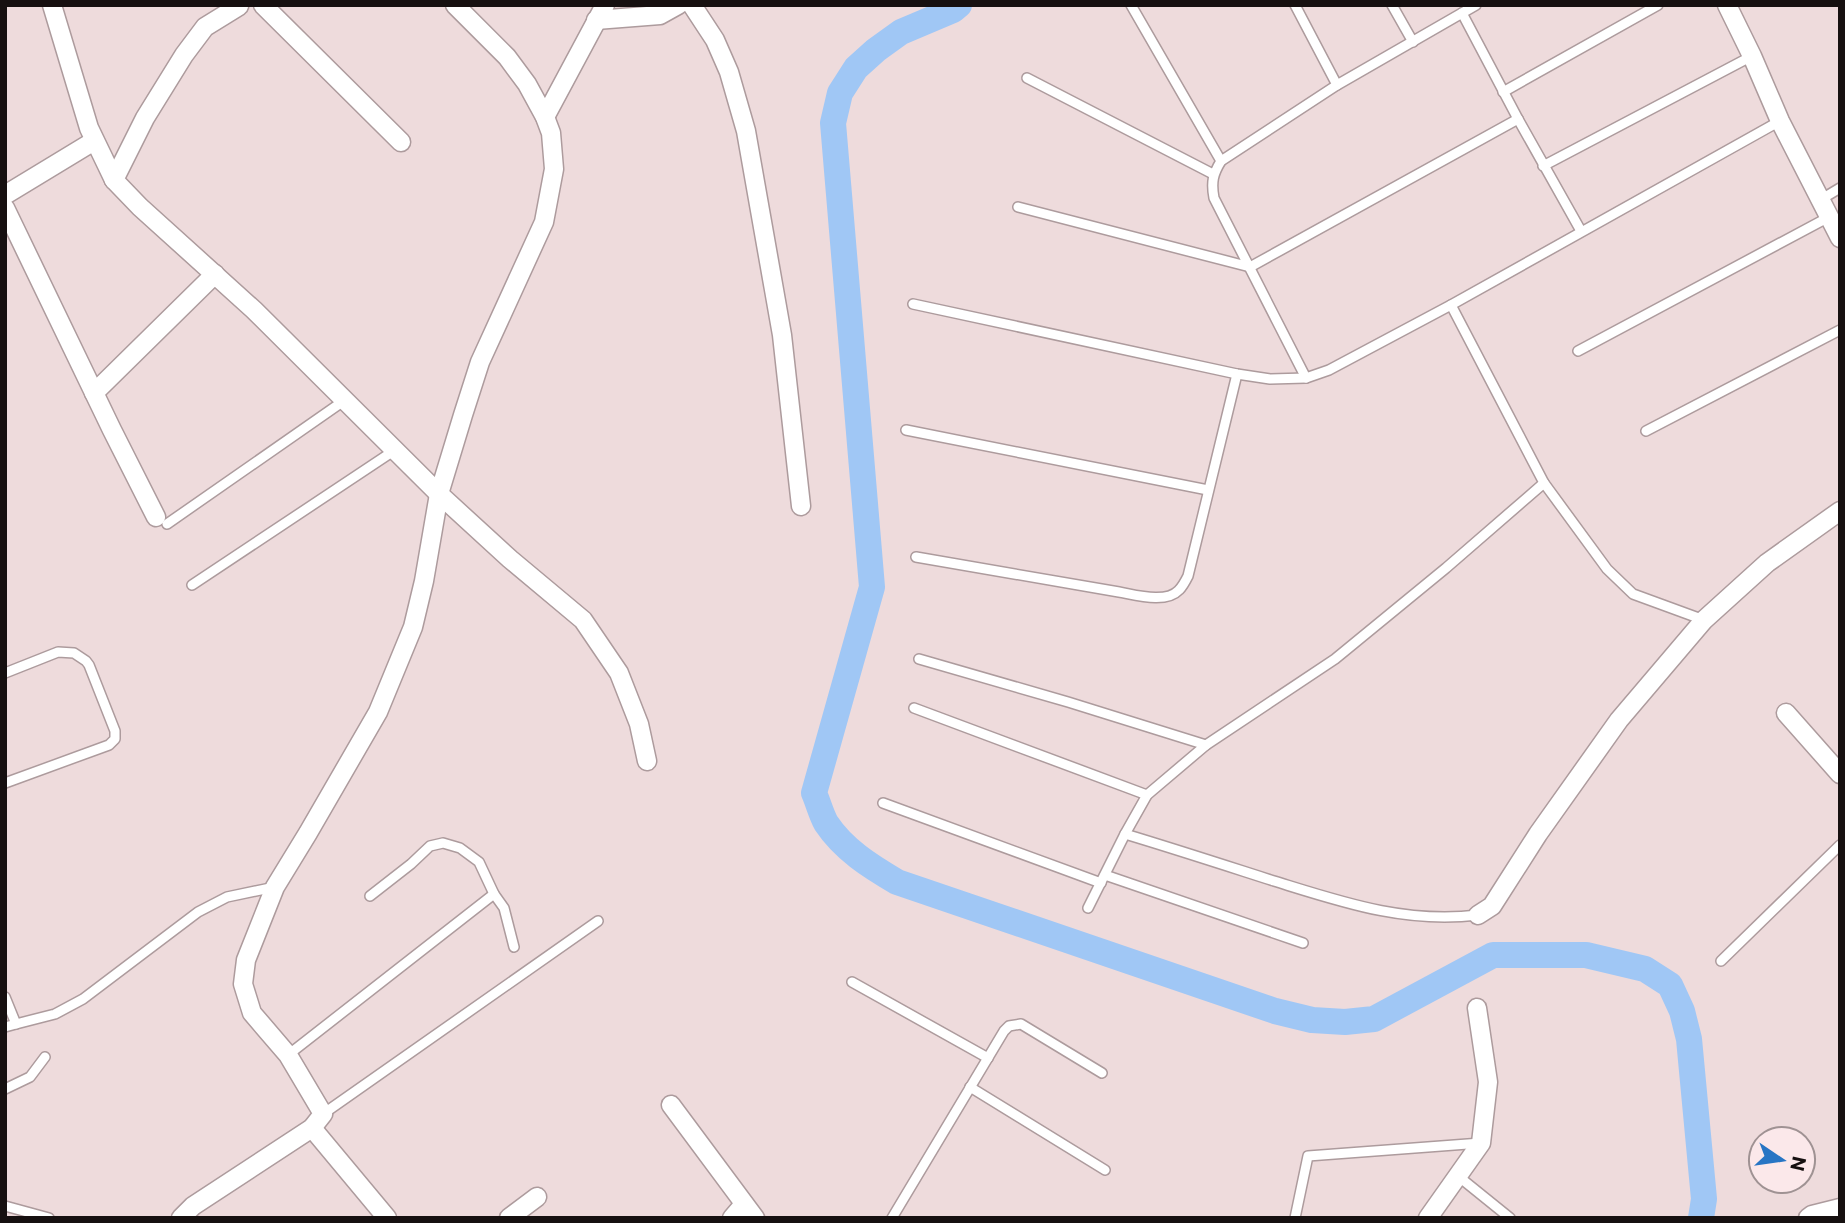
<svg xmlns="http://www.w3.org/2000/svg" width="1845" height="1223" viewBox="0 0 1845 1223" font-family="Commissioner,sans-serif">
	<style>
		.lines { fill: none; stroke-linecap: round; stroke-linejoin: round }
		.river { stroke: #a0c7f5; stroke-width: 26 }
		.service-casing { stroke: #ad9b9d; stroke-width: 12 }
		.minor-casing { stroke: #ad9b9d; stroke-width: 21 }
		.service { stroke: #fff; stroke-width: 9 }
		.minor { stroke: #fff; stroke-width: 18 }
	</style>
	<rect width="100%" height="100%" fill="#eedbdc"/>
	<g class="lines">
		<path class="river" d="M959 5 953 10 901 32 876 50 856 68 840 93 833 123 872 587 814 793C818 802 821 814 826 823 844 850 870 866 897 882L1275 1011 1312 1020 1345 1022 1374 1019 1493 955H1586L1645 969 1670 985 1682 1011 1689 1039 1704 1199 1701 1218"/>
		<defs>
			<g id="service">
				<path d="M1131 5 1221 161"/>
				<path d="M1295 5 1337 85"/>
				<path d="M1392 5 1413 42"/>
				<path d="M1462 13 1518 119 1581 231"/>
				<path d="M1027 78 1213 174"/>
				<path d="M1503 92 1658 5"/>
				<path d="M1543 166 1752 56"/>
				<path d="M1820 200 1840 188"/>
				<path d="M1018 207 1250 267 1518 119"/>
				<path d="M913 304 1237 374 1270 379 1306 378 1329 370 1451 305 1780 121"/>
				<path d="M1578 351 1829 217"/>
				<path d="M1306 378 1214 198C1211 182 1213 174 1221 161L1337 85 1476 5"/>
				<path d="M906 430 1208 490"/>
				<path d="M1646 431 1840 330"/>
				<path d="M1544 483 1607 569 1633 594 1704 620"/>
				<path d="M167 524 345 400"/>
				<path d="M916 557 1119 592C1136 595 1166 604 1179 590 1183 586 1186 580 1188 576L1237 374"/>
				<path d="M192 585 395 450"/>
				<path d="M919 659 1068 702 1206 745"/>
				<path d="M5 673 58 652 74 653 86 661 89 665 115 731V739L109 745 5 783"/>
				<path d="M914 708 1147 795"/>
				<path d="M883 803 1101 883"/>
				<path d="M1125 834C1175 849 1224 865 1274 881 1342 902 1405 924 1478 915"/>
				<path d="M1105 875 1303 943"/>
				<path d="M370 896 411 864 430 846 443 843 460 848 479 862 494 894"/>
				<path d="M1088 908 1125 834 1147 795 1206 745 1335 659 1446 568 1544 483 1451 305"/>
				<path d="M1721 961 1840 845"/>
				<path d="M852 982 988 1058"/>
				<path d="M5 997 16 1024 5 1027"/>
				<path d="M16 1024 55 1014 83 999 198 912 227 897 275 887"/>
				<path d="M288 1055 494 894 504 908 514 947"/>
				<path d="M970 1087 1105 1170"/>
				<path d="M5 1089 30 1077 45 1057"/>
				<path d="M323 1114 598 921"/>
				<path d="M1458 1176 1510 1218"/>
				<path d="M5 1206 49 1218"/>
				<path d="M892 1218 1004 1031 1009 1026 1021 1024 1102 1073"/>
				<path d="M1295 1218 1308 1156 1481 1143"/>
			</g>
			<g id="minor">
				<path d="M52 5 89 128 114 180"/>
				<path d="M263 5 401 142"/>
				<path d="M692 5 715 40 729 72 746 131 782 335 801 506"/>
				<path d="M1727 5 1752 56 1780 121 1840 238"/>
				<path d="M239 6 205 27 184 55 145 118 114 180 140 207 254 310 439 494 510 559 583 620 619 673 639 724 647 761"/>
				<path d="M596 20 660 15 678 5"/>
				<path d="M545 117 605 5"/>
				<path d="M5 195 94 141"/>
				<path d="M5 208 112 430 156 517"/>
				<path d="M94 393 215 274"/>
				<path d="M1786 713 1840 774"/>
				<path d="M1478 915 1492 906 1538 834 1619 720 1704 620 1767 563 1840 511"/>
				<path d="M671 1105 755 1218"/>
				<path d="M312 1128 387 1218"/>
				<path d="M181 1218 193 1206 312 1128 323 1114 288 1055 252 1013 243 984 246 960 275 887 308 833 378 712 413 627 424 581 439 494 463 415 480 362 544 222 554 169 551 133 545 117 527 84 507 57 455 5"/>
				<path d="M509 1218 537 1197"/>
				<path d="M732 1218 744 1204"/>
				<path d="M1428 1218 1481 1143 1488 1082 1477 1008"/>
				<path d="M1808 1218 1812 1215 1840 1208"/>
			</g>
		</defs>
		<use href="#service" class="service-casing"/>
		<use href="#minor" class="minor-casing"/>
		<use href="#service" class="service"/>
		<use href="#minor" class="minor"/>
	</g>
	<rect width="1845" height="1223" fill="none" stroke="#161010" stroke-width="14"/>
	<g transform="translate(1782 1160) rotate(103)"><circle r="33" fill="#fbe8ea" stroke="#9f9293" stroke-width="2"/>
	<path d="M0-5L12 26L0 18L-12 26Z" fill="#2775c4"/>
	<text y="-10" font-size="19" font-weight="bold" text-anchor="middle" fill="#161010">N</text>
	</g>
</svg>
